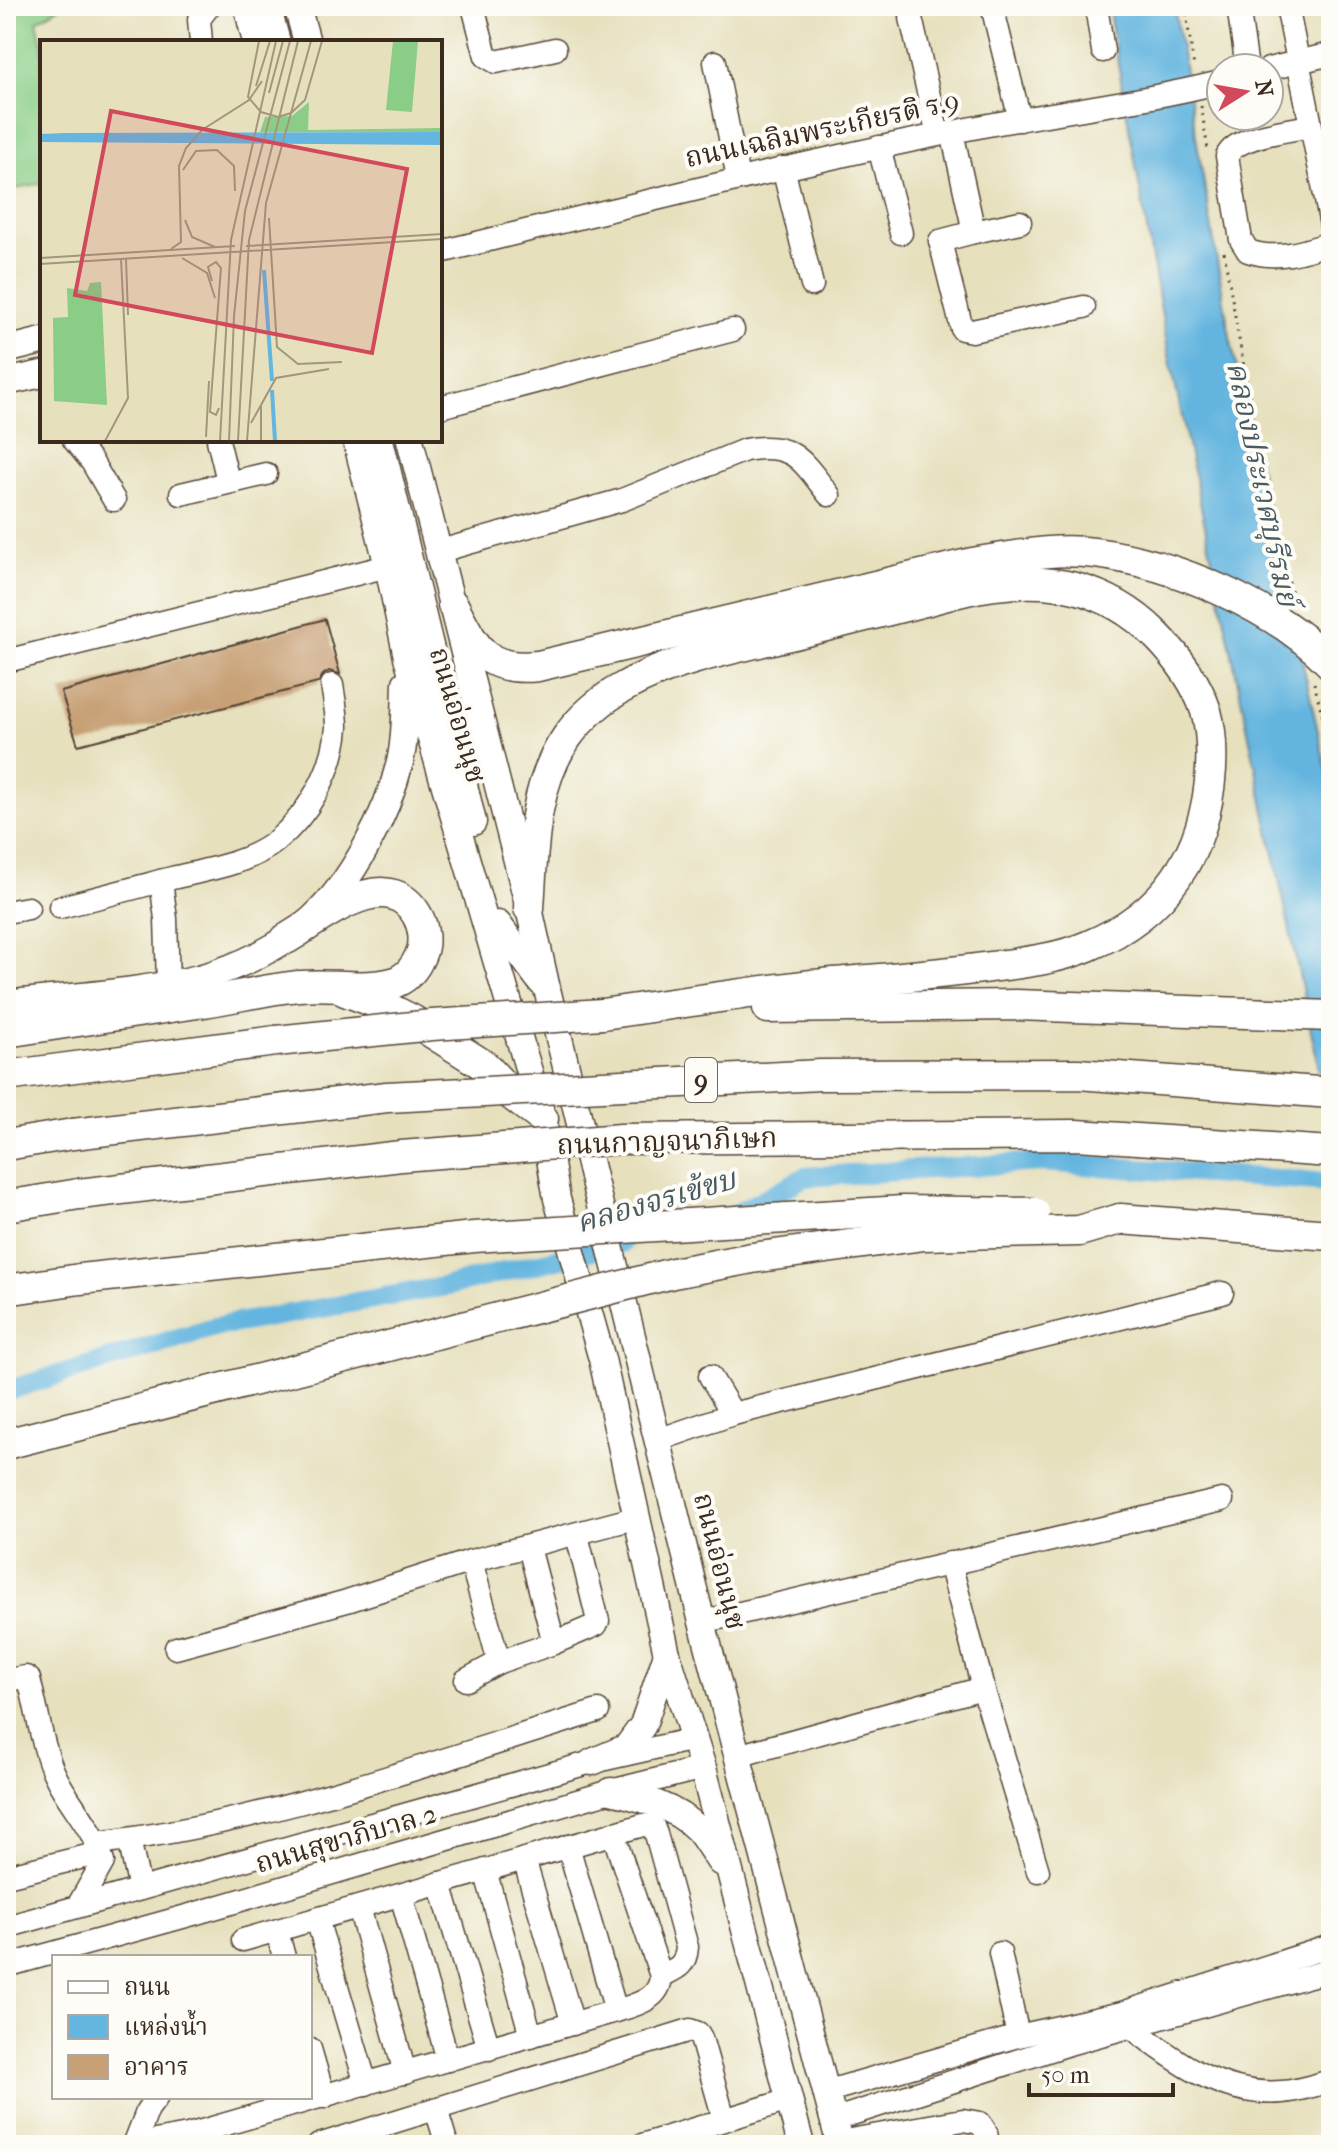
<svg xmlns="http://www.w3.org/2000/svg" width="1337" height="2151" viewBox="0 0 1337 2151" font-family="'IM FELL French Canon','Noto Serif Thai',serif">
	<style>
		.green { fill: #89cd86; stroke: #627c52; stroke-width: 2 }
		.water { fill: #64b5df; stroke: #50707e; stroke-width: 2 }
		.lines { fill: none; stroke-linecap: round; stroke-linejoin: round }
		.canal { stroke: #64b5df; stroke-width: 20 }
		.building { fill: #c7a076 }
		.minor-casing { stroke: #554536; stroke-width: 25 }
		.major-casing { stroke: #554536; stroke-width: 29 }
		.highway-casing { stroke: #554536; stroke-width: 33 }
		.path { stroke: #554536; stroke-width: 3; stroke-dasharray: 2 6; stroke-linecap: butt }
		.minor { stroke: #fff; stroke-width: 22 }
		.major { stroke: #fff; stroke-width: 26 }
		.highway { stroke: #fff; stroke-width: 30 }
		.highway-bridge-casing { stroke: #554536; stroke-width: 33; stroke-linecap: butt }
		.highway-bridge { stroke: #fff; stroke-width: 30 }
		.labels { text-anchor: middle; dominant-baseline: central; stroke-width: 8; stroke-linejoin: round; paint-order: stroke }
		.shield { fill: #fdfcf7; stroke: #75695f; stroke-width: 2 }
		.shield-label { font-size: 26px; font-weight: bold; fill: #3b2a1e }
		.street-label { font-size: 28px; fill: #3b2a1e; stroke: #fdfcf7 }
		.water-label { font-size: 30px; font-style: italic; fill: #495b62; stroke: #fdfcf7 }
		.inset-river { fill: none; stroke: #64b5df; stroke-width: 4 }
		.inset-road { fill: none; stroke: #a2977d; stroke-width: 2 }
		.view { fill: #d1495b; fill-opacity: 0.15; stroke: #d1495b; stroke-width: 4 }
		.inset-edge { fill: none; stroke: #3b2a1e; stroke-width: 4 }
	</style>
	<rect width="100%" height="100%" fill="#fdfcf7"/>
	<filter id="ink" filterUnits="userSpaceOnUse"><feTurbulence type="fractalNoise" baseFrequency=".0125" numOctaves="2"/><feDisplacementMap in="SourceGraphic" scale="16" xChannelSelector="R" yChannelSelector="G"/><feConvolveMatrix kernelMatrix="1 2 1 2 8 2 1 2 1" color-interpolation-filters="sRGB"/></filter>
	<filter id="wash" filterUnits="userSpaceOnUse"><feTurbulence type="fractalNoise" baseFrequency=".006" numOctaves="4" result="noise"/><feDisplacementMap in="SourceGraphic" scale="32" xChannelSelector="R" yChannelSelector="G"/><feGaussianBlur stdDeviation="1.8" result="paint"/><feColorMatrix in="noise" values="0 0 0 0 0 0 0 0 0 0 0 0 0 0 0 0 0 1.4 0 .05"/><feComposite in="paint" operator="in"/></filter>
	<g filter="url(#wash)">
		<rect width="100%" height="100%" fill="#e6e0bd"/>
		<path class="green" d="M6 6 60 7 37 21 42 44V183L6 191Z"/>
		<path class="water" d="M1108 6H1174L1230 337 1331 790V1126L1168 350Z"/>
		<g class="lines">
			<g class="canal">
				<path d="M730 1217 805 1177 1041 1162 1331 1183"/>
				<path d="M6 1391 214 1327 447 1286 622 1243"/>
			</g>
		</g>
		<g id="blocks">
			<path class="building" d="M325 619 340 674 329 671 323 675 318 683 78 745 61 692Z"/>
		</g>
	</g>
	<g filter="url(#ink)">
		<use href="#blocks" fill-opacity="0" stroke="#554536" stroke-width="2"/>
		<g class="lines">
			<defs>
				<g id="minor">
					<path d="M473 6 486 56 496 62 555 49"/>
					<path d="M992 6 1020 120"/>
					<path d="M1096 6 1103 51"/>
					<path d="M1238 6 1247 68"/>
					<path d="M1287 6 1331 225"/>
					<path d="M911 18 938 135"/>
					<path d="M201 42 199 19 209 6"/>
					<path d="M715 62 738 178"/>
					<path d="M1269 69 1331 54"/>
					<path d="M1310 126C1289 131 1236 135 1227 156L1241 240 1248 251C1276 261 1303 252 1330 243L1331 241"/>
					<path d="M952 132 974 232 1020 222"/>
					<path d="M879 147 901 233"/>
					<path d="M783 168 812 285"/>
					<path d="M974 232 940 241 962 329 972 331 1084 307"/>
					<path d="M440 252C611 210 781 167 953 132 1042 113 1133 104 1221 82"/>
					<path d="M440 407 733 330"/>
					<path d="M74 440 92 462 114 500"/>
					<path d="M218 440 228 481"/>
					<path d="M181 494 266 474"/>
					<path d="M440 551 622 500 745 450C794 441 802 461 829 495"/>
					<path d="M6 661 388 566"/>
					<path d="M161 881 166 919 168 984"/>
					<path d="M60 907C97 898 134 888 172 878 205 870 247 864 275 842 308 815 334 771 337 727 337 713 334 698 332 685"/>
					<path d="M6 912 28 908"/>
					<path d="M710 1376 733 1414"/>
					<path d="M658 1440 733 1414 1222 1293"/>
					<path d="M529 1547 554 1643"/>
					<path d="M471 1561 499 1662"/>
					<path d="M702 1622 1222 1500"/>
					<path d="M176 1648 347 1601 471 1561 635 1518"/>
					<path d="M6 1680 26 1677 29 1679C37 1709 42 1748 55 1775 69 1805 95 1829 103 1862L78 1906"/>
					<path d="M466 1680 499 1662 554 1643 596 1625 598 1621 577 1535"/>
					<path d="M983 1688 1038 1871"/>
					<path d="M737 1756 983 1688 950 1563"/>
					<path d="M129 1839 140 1889"/>
					<path d="M97 1843C269 1823 433 1762 598 1711"/>
					<path d="M568 1846 616 2011"/>
					<path d="M524 1859 573 2024"/>
					<path d="M485 1870 531 2036"/>
					<path d="M6 1876 100 1853"/>
					<path d="M440 1883 489 2049"/>
					<path d="M401 1895 448 2060"/>
					<path d="M359 1907 405 2073"/>
					<path d="M317 1919 366 2084"/>
					<path d="M6 1927 592 1762 694 1739"/>
					<path d="M277 1931 284 1957"/>
					<path d="M243 1940 643 1825 653 1826 656 1834 687 1947C686 1966 676 1969 661 1976"/>
					<path d="M1000 1953 1018 2036"/>
					<path d="M6 1966 190 1915 611 1791 703 1768"/>
					<path d="M1130 2026C1174 2061 1223 2097 1282 2092 1298 2091 1315 2085 1331 2081"/>
					<path d="M310 2049 324 2097"/>
					<path d="M825 2092 1018 2036 1122 2013 1331 1946"/>
					<path d="M436 2109 447 2145"/>
					<path d="M833 2120 1069 2044 1331 1970"/>
					<path d="M839 2142 963 2120 980 2123 986 2132 988 2145"/>
					<path d="M133 2145 188 2135 616 2011C635 2005 660 2000 661 1976L613 1833"/>
					<path d="M134 2145 148 2109 157 2097"/>
					<path d="M319 2145 690 2030 698 2033 701 2038 724 2119"/>
					<path d="M642 2145 789 2100"/>
				</g>
				<g id="major">
					<path d="M247 6 256 42"/>
					<path d="M267 6 277 42"/>
					<path d="M297 6 307 42"/>
					<path d="M6 350 42 341"/>
					<path d="M6 382 42 374"/>
					<path d="M356 440 388 566 407 657 543 1119 557 1199 602 1359 667 1654 703 1768 801 2145"/>
					<path d="M380 440 473 822"/>
					<path d="M410 440 529 908 547 989 702 1622 840 2145"/>
					<path d="M498 924 541 982"/>
					<path d="M6 1004C70 996 137 993 199 978 239 967 281 947 312 919 352 882 387 815 400 762 406 737 405 709 406 683"/>
					<path d="M592 1762 627 1747 643 1725 667 1654"/>
					<path d="M611 1791C642 1798 675 1806 698 1830 706 1839 713 1852 720 1862"/>
				</g>
				<g id="highway">
					<path d="M453 605C475 647 484 672 538 666L972 563C1013 557 1054 547 1095 553 1174 563 1275 606 1331 664"/>
					<path d="M529 908C533 850 532 787 567 737 581 717 603 698 624 687 678 656 757 644 818 628 854 619 889 610 925 601 944 596 963 590 982 587 1013 582 1044 580 1075 588 1105 596 1133 612 1155 634 1177 656 1196 681 1206 711 1211 729 1212 750 1211 769 1206 853 1165 914 1088 946 1060 958 1028 962 998 966 936 975 874 979 812 985 742 993 672 1004 602 1014"/>
					<path d="M345 991 380 1004 412 1020 485 1066 513 1096 543 1119"/>
					<path d="M768 1008 1016 1005 1331 1016"/>
					<path d="M6 1032C72 1022 138 1012 204 1002 236 997 267 989 299 986 329 983 369 991 396 982 408 977 415 968 420 956 426 944 424 927 417 915 386 862 321 919 286 939"/>
					<path d="M6 1076 276 1041"/>
					<path d="M6 1145 73 1134"/>
					<path d="M6 1206 79 1194"/>
					<path d="M1120 1219 1331 1235"/>
					<path d="M6 1290 80 1279"/>
				</g>
			</defs>
			<use href="#minor" class="minor-casing"/>
			<use href="#major" class="major-casing"/>
			<use href="#highway" class="highway-casing"/>
			<g class="path">
				<path d="M1185 6 1194 67"/>
				<path d="M1201 106 1208 150"/>
				<path d="M1224 252C1244 369 1264 487 1294 602"/>
				<path d="M1314 683 1331 749"/>
			</g>
			<use href="#minor" class="minor"/>
			<use href="#major" class="major"/>
			<use href="#highway" class="highway"/>
			<defs>
				<g id="highway-bridge">
					<path d="M276 1041 432 1025 602 1014"/>
					<path d="M73 1134 387 1097 820 1075 1078 1074 1331 1093"/>
					<path d="M79 1194 401 1156 621 1139 1077 1135 1331 1152"/>
					<path d="M80 1279 474 1237 903 1211 1034 1213"/>
					<path d="M6 1444 673 1273 752 1258 924 1235 1079 1231 1120 1219"/>
				</g>
			</defs>
			<use href="#highway-bridge" class="highway-bridge-casing"/>
			<use href="#highway-bridge" class="highway-bridge"/>
		</g>
	</g>
	<g class="labels">
		<rect class="shield" x="685" y="1058" width="32" height="44" rx="6"/>
		<g class="shield-label">
			<text x="701" y="1080">9</text>
		</g>
		<g class="street-label">
			<text transform="translate(822 129) rotate(-12)">ถนนเฉลิมพระเกียรติ ร.9</text>
			<text transform="translate(458 715) rotate(74)">ถนนอ่อนนุช</text>
			<text transform="translate(667 1141) rotate(-2)">ถนนกาญจนาภิเษก</text>
			<text transform="translate(720 1561) rotate(76)">ถนนอ่อนนุช</text>
			<text transform="translate(346 1838) rotate(-16)">ถนนสุขาภิบาล 2</text>
		</g>
		<g class="water-label">
			<text transform="translate(1262 484) rotate(78)">คลองประเวศบุรีรมย์</text>
			<text transform="translate(656 1201) rotate(-16)">คลองจรเข้ขบ</text>
		</g>
	</g>
	<g transform="translate(40 40)">
		<rect width="402" height="402" fill="#e6e0bd"/>
		<path d="M353 1H378L372 72 346 70ZM269 62 268 90 402 88V92H220L225 77 252 76ZM61 242 67 365 14 361 13 278 28 277 27 248 47 251 50 243Z" fill="#89cd86"/>
		<path d="M402 92V105L0 102V94L25 93Z" fill="#64b5df"/>
		<path class="inset-river" d="M224 230 232 341M232 350 235 401"/>
		<path class="inset-road" d="M219 1 208 57 221 72 238 77 251 73 265 60 282 1M216 46 230 1M229 53 243 1M143 130 156 111 177 110 194 126 195 151M229 178 237 307 258 324 302 322M145 180 152 197 175 207M206 206 402 194M131 209 141 202 139 126 146 108 162 90 209 60 222 41M0 218 195 206M142 218 167 233 175 258M86 219 88 275M0 224 402 199M172 241 168 227 176 222 181 228 170 372 176 375 179 368M211 383 236 338 289 329M166 397 169 341M65 401 88 358 81 219M180 401 191 200 236 1M189 401 194 276 205 171 250 1M198 401 209 200 258 1M207 401 226 163 271 1M221 401V366"/>
		<path class="view" d="M71 71 367 129 332 313 35 255Z"/>
		<rect width="402" height="402" class="inset-edge"/>
	</g>
	<rect width="1337" height="2151" fill="none" stroke="#fdfcf7" stroke-width="32"/>
	<rect x="52" y="1955" width="260" height="144" fill="#fdfcf7" stroke="#afa8a0" stroke-width="2"/>
	<rect x="68" y="1981" width="40" height="12" fill="#ffffff" stroke="#afa8a0" stroke-width="2"/>
	<text x="124" y="1995" font-size="24" fill="#3b2a1e">ถนน</text>
	<rect x="68" y="2015" width="40" height="24" fill="#64b5df" stroke="#afa8a0" stroke-width="2"/>
	<text x="124" y="2035" font-size="24" fill="#3b2a1e">แหล่งน้ำ</text>
	<rect x="68" y="2055" width="40" height="24" fill="#c7a076" stroke="#afa8a0" stroke-width="2"/>
	<text x="124" y="2075" font-size="24" fill="#3b2a1e">อาคาร</text>
	<g transform="translate(1245 92) rotate(79)"><circle r="38" fill="#fdfcf7" stroke="#afa8a0" stroke-width="2"/>
	<path d="M0-6L14 30L0 20L-14 30Z" fill="#d1495b"/>
	<text y="-12" font-size="22" font-weight="bold" text-anchor="middle" fill="#3b2a1e">N</text>
	</g>
	<path d="M1029 2083v12h144v-12" fill="none" stroke="#3b2a1e" stroke-width="4"/>
	<text x="1041" y="2083" font-size="24" fill="#3b2a1e" stroke="#fdfcf7" stroke-width="6" paint-order="stroke">50 m</text>
</svg>
